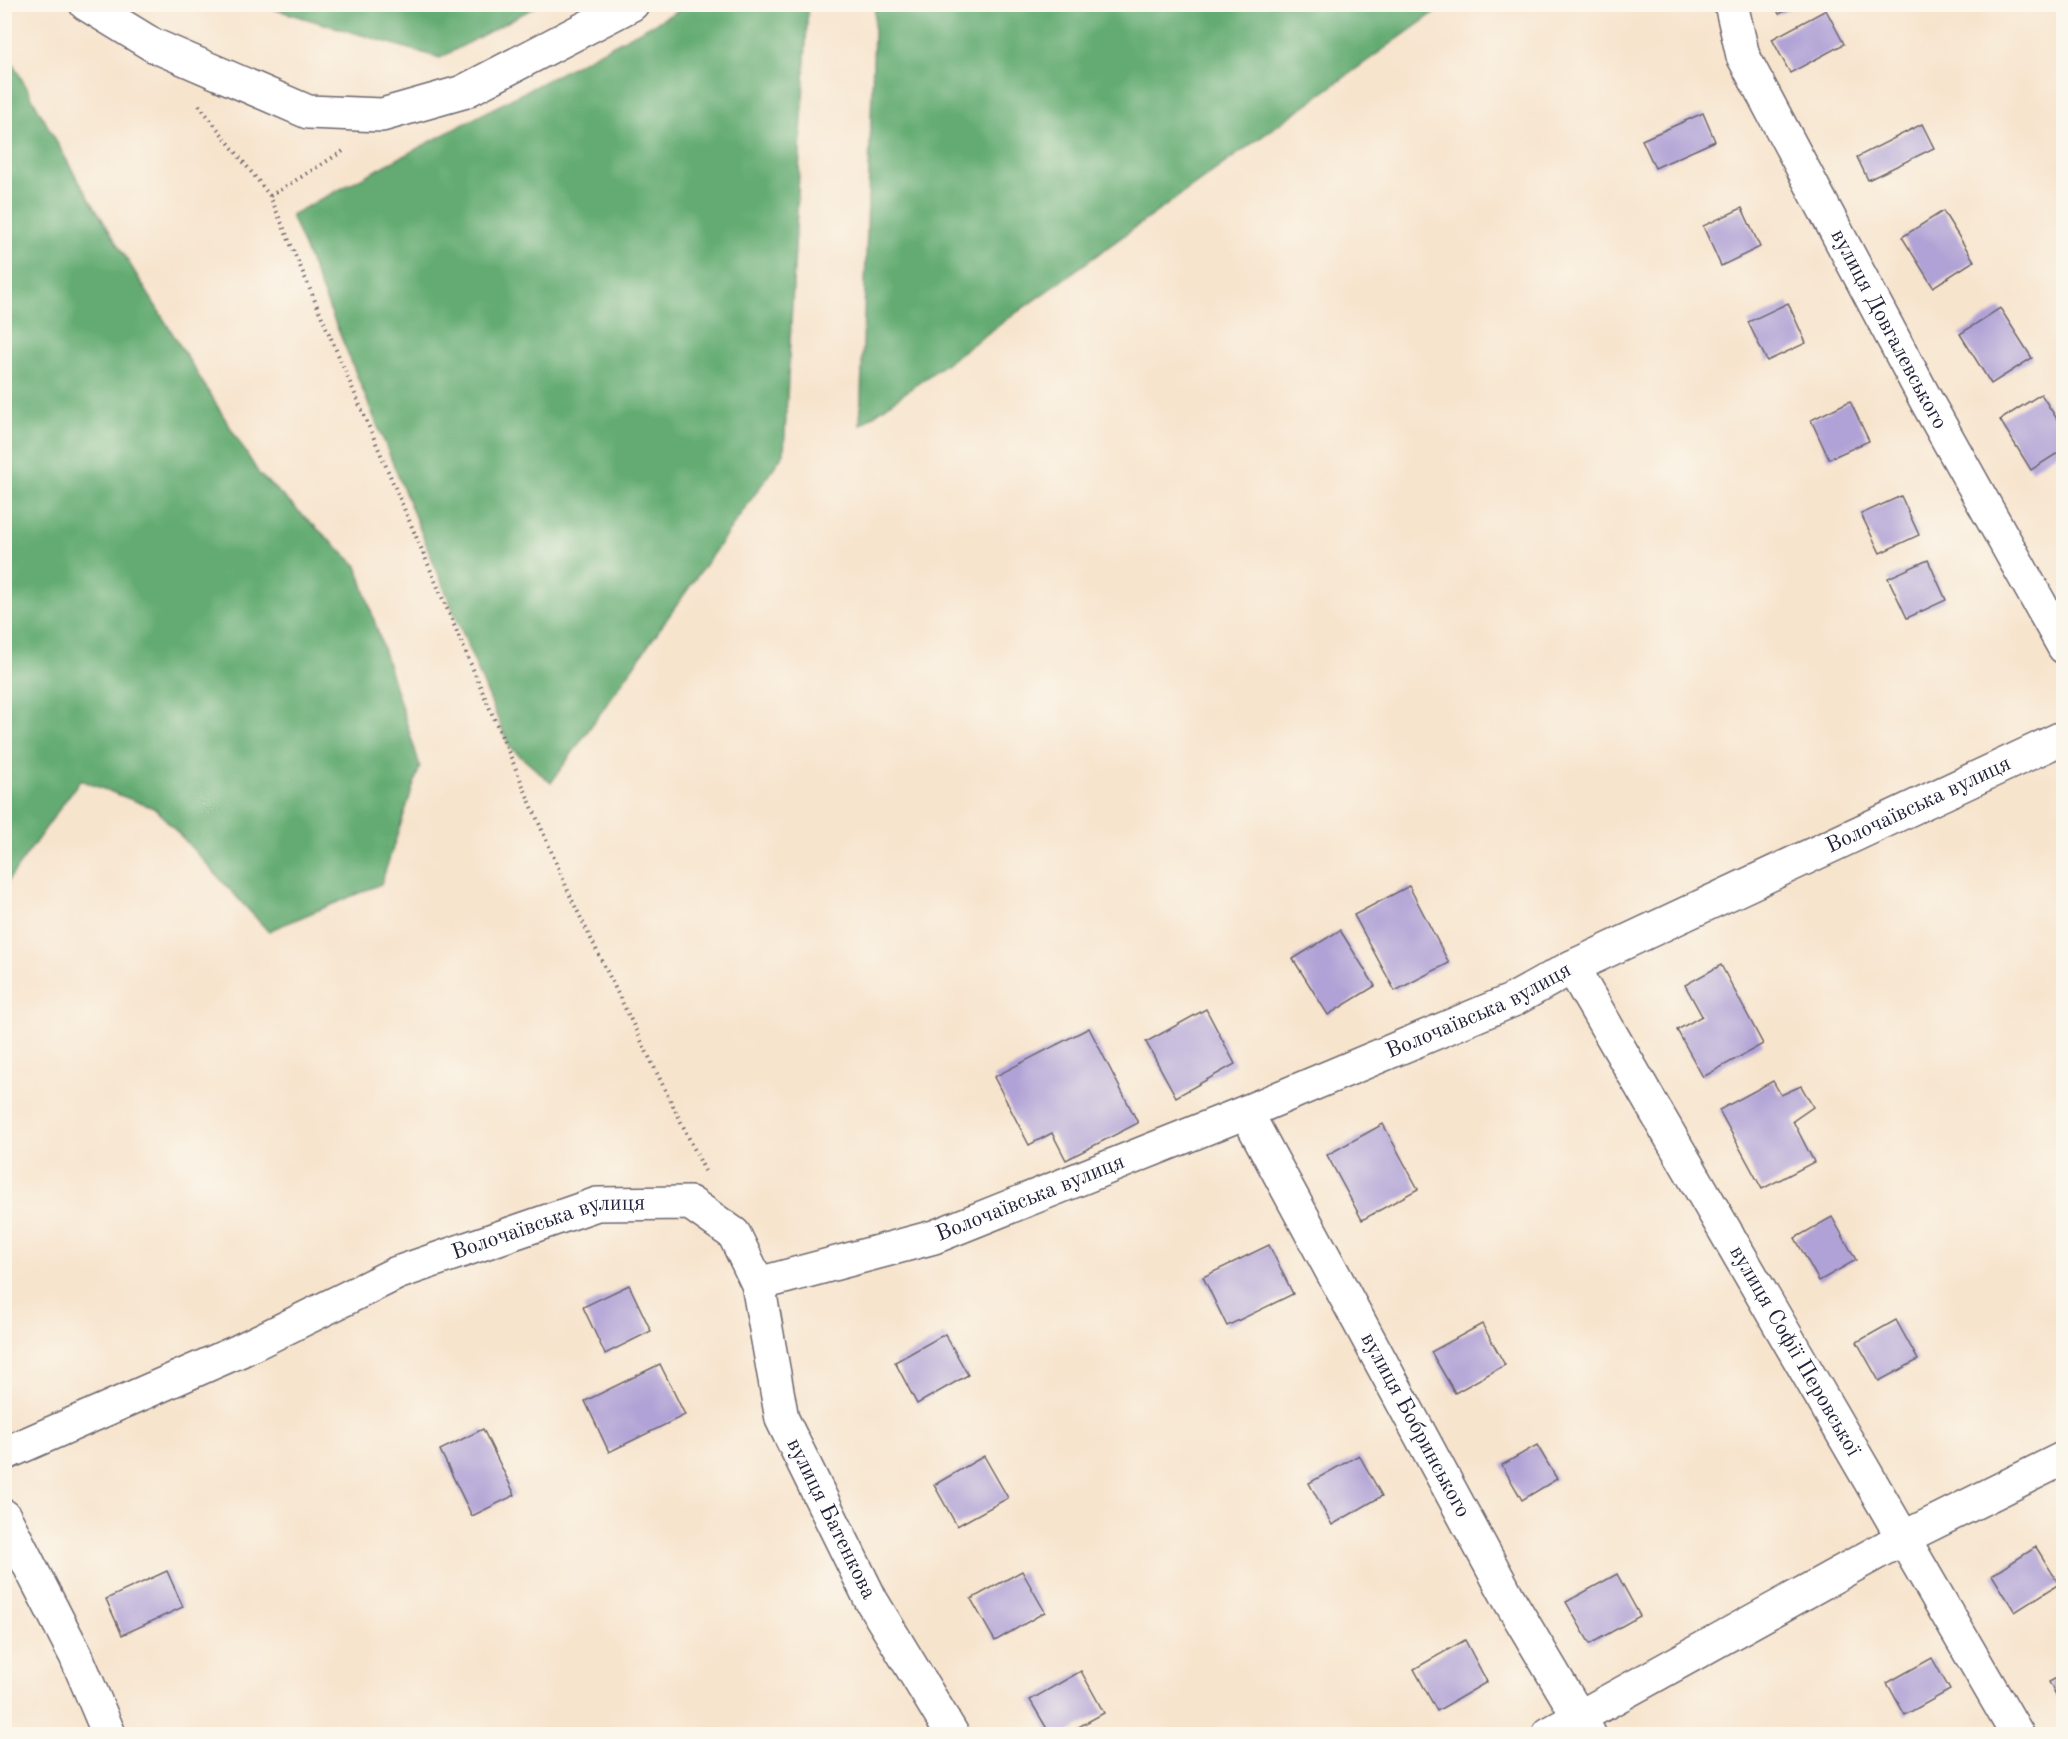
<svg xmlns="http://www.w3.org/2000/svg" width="2068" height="1739" viewBox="0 0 2068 1739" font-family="'Old Standard TT',serif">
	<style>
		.forest { fill: #64ab72; stroke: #436656; stroke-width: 1.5 }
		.building { fill: #b0a2d6 }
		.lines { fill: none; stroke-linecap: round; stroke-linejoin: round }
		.minor-casing { stroke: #6d666e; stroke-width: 36 }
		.path { stroke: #6d666e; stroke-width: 4; stroke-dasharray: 1.5 4.5; stroke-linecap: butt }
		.minor { stroke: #fff; stroke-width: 33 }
		.labels { text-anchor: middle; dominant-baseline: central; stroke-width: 6; stroke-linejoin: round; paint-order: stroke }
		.street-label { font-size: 22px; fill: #22223b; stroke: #fbf7ec }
	</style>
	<rect width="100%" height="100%" fill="#fbf7ec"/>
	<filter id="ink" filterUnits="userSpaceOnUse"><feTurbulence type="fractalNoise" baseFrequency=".0167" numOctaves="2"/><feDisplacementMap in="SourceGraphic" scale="12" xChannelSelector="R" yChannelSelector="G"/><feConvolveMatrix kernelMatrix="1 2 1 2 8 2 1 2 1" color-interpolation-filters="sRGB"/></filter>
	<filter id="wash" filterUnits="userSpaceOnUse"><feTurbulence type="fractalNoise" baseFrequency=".008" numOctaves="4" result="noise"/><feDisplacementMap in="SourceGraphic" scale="24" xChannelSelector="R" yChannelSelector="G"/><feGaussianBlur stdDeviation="1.35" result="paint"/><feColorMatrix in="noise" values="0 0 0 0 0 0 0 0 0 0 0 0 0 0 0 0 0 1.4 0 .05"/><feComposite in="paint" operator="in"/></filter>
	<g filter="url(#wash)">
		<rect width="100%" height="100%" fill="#f7e4cd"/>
		<g class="forest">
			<path d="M691 4 808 5 784 453 551 783 509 746 291 215Z"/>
			<path d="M260 5 539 4V5L440 58Z"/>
			<path d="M875 5V4L1445 5 860 425Z"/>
			<path d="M5 49 75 175 259 474 357 566 420 766 381 884 268 931 156 809 80 780 5 885Z"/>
		</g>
		<g id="blocks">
			<g class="building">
				<path d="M1774 4H1799L1779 14Z"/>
				<path d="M1826 10 1844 44 1790 73 1772 39Z"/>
				<path d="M1703 113 1715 141 1655 168 1642 140Z"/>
				<path d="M1922 124 1934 148 1868 180 1857 157Z"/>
				<path d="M1742 208 1760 247 1721 266 1703 226Z"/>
				<path d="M1943 211 1974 261 1933 287 1902 237Z"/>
				<path d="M1788 303 1806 343 1767 361 1748 322Z"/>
				<path d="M2000 308 2032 358 1991 384 1960 334Z"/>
				<path d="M2041 394 2064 430V449L2031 470 2000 420Z"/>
				<path d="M1850 401 1869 441 1829 459 1811 420Z"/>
				<path d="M1901 496 1919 535 1880 553 1861 514Z"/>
				<path d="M1928 560 1946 600 1907 618 1888 578Z"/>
				<path d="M1409 886 1449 963 1395 991 1354 915Z"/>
				<path d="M1340 930 1375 986 1328 1015 1293 959Z"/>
				<path d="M1721 965 1763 1044 1703 1077 1677 1030 1702 1016 1685 985Z"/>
				<path d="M1206 1009 1235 1064 1176 1097 1146 1042Z"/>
				<path d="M1089 1028 1138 1123 1066 1160 1052 1133 1029 1145 994 1077Z"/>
				<path d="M1773 1081 1781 1095 1801 1086 1813 1107 1793 1121 1814 1162 1762 1189 1719 1110Z"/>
				<path d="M1383 1124 1418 1189 1362 1220 1327 1155Z"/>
				<path d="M1832 1217 1856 1260 1819 1281 1795 1238Z"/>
				<path d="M1269 1245 1293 1294 1227 1326 1203 1277Z"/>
				<path d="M629 1285 651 1331 605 1354 583 1307Z"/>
				<path d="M1896 1320 1918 1360 1879 1381 1857 1342Z"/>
				<path d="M1482 1324 1505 1365 1455 1393 1431 1352Z"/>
				<path d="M945 1334 968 1375 917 1404 895 1362Z"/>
				<path d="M660 1364 685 1415 609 1452 585 1401Z"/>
				<path d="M483 1429 515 1495 472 1516 440 1450Z"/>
				<path d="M1537 1445 1557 1479 1522 1500 1502 1465Z"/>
				<path d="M1359 1455 1382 1496 1332 1525 1309 1483Z"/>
				<path d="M984 1456 1008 1498 957 1526 934 1485Z"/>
				<path d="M2036 1547 2059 1584 2015 1612 1992 1575Z"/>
				<path d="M167 1571 183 1607 122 1635 106 1599Z"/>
				<path d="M1022 1571 1045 1612 995 1641 971 1599Z"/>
				<path d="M1617 1574 1640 1616 1590 1644 1566 1602Z"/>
				<path d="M1465 1640 1487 1682 1437 1711 1414 1669Z"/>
				<path d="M1932 1658 1950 1690 1905 1715 1887 1683Z"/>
				<path d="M1081 1671 1104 1713 1066 1734H1050L1030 1700Z"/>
				<path d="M2064 1674V1709L2049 1682Z"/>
			</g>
		</g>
	</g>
	<g filter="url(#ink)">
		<use href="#blocks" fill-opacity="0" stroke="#6d666e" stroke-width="1.5"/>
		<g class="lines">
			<defs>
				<g id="minor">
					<path d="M86 4 153 45 308 112 382 115 463 92 632 4"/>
					<path id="s1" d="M1731 4 1743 56 1927 402 2064 647"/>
					<path id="s2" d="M1572 967 2017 1734"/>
					<path id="s3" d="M1246 1112 1510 1601 1589 1734"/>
					<path id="s4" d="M758 1284 934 1237 1246 1112 1513 1000 1572 967 2064 737"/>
					<path id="s5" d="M4 1454 239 1351 397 1273 597 1204 690 1203 734 1234 758 1284 782 1419 871 1600 952 1734"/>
					<path d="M4 1516 76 1656 109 1734"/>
					<path d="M1549 1734 1903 1538 2064 1458"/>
				</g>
			</defs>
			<use href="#minor" class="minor-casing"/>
			<g class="path">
				<path d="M199 105 270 196 572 900 705 1171"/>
				<path d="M270 196 345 150"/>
			</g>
			<use href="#minor" class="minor"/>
		</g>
	</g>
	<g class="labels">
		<g class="street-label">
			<text stroke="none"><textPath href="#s1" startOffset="363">вулиця Довгалевського</textPath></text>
			<text stroke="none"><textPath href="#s4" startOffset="1258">Волочаївська вулиця</textPath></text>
			<text stroke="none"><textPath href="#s4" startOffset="772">Волочаївська вулиця</textPath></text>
			<text stroke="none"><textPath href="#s4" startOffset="286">Волочаївська вулиця</textPath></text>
			<text stroke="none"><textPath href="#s5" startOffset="592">Волочаївська вулиця</textPath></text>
			<text stroke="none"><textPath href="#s2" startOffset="444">вулиця Софії Перовської</textPath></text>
			<text stroke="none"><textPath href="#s3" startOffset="356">вулиця Бобринського</textPath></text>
			<text stroke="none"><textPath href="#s5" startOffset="1095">вулиця Батенкова</textPath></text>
		</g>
	</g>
	<rect width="2068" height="1739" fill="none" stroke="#fbf7ec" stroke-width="24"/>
</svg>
